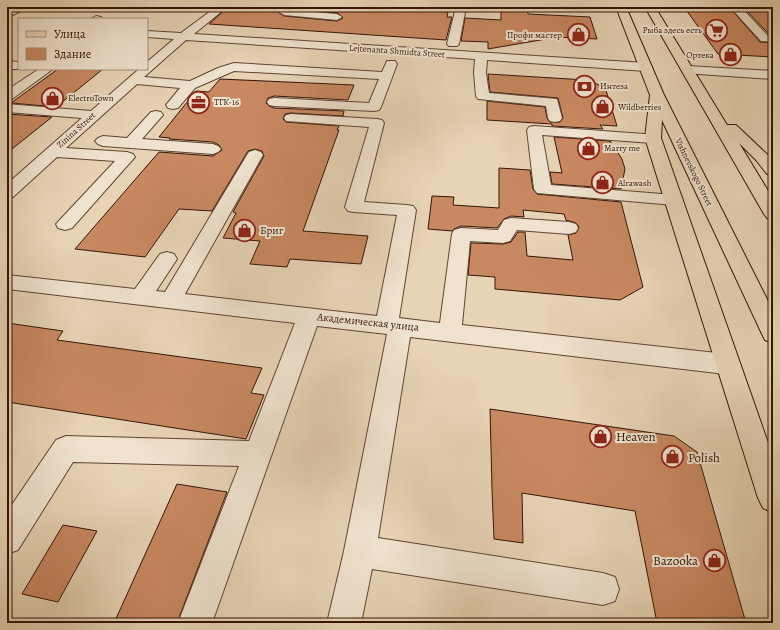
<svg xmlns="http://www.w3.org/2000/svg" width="780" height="630" viewBox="0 0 780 630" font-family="Alegreya,serif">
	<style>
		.building { fill: #c88862; stroke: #331406 }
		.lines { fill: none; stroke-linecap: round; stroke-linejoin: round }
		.minor-casing { stroke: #604432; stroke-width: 2 }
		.major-casing { stroke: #331406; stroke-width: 2 }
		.minor { fill: #efe3cf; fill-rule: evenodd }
		.major { fill: #e7d4b5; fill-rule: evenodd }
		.labels { text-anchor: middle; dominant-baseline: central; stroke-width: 4; stroke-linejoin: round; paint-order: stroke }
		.far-poi-label { font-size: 9px; fill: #331406; stroke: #efe3cf; text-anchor: start }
		.far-street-label { font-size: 9px; fill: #331406; stroke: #efe3cf }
		.poi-label { font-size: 11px; fill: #331406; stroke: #efe3cf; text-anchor: start }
		.street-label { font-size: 11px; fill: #331406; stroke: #efe3cf }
		.near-poi-label { font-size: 13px; fill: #331406; stroke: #efe3cf; text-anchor: start }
	</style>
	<rect width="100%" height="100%" fill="#e7d4b5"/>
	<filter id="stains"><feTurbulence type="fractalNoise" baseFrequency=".005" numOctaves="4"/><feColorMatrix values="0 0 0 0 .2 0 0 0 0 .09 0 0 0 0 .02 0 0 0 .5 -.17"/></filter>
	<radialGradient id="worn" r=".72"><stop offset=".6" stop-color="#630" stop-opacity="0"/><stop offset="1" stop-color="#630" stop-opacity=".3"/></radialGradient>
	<g class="building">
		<path d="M228 7H279L278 12 284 16 337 21 343 18 338 13 292 9V7L373 8V7H431L429 11 448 12 447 17H452L446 40 209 24Z"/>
		<path d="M501 7H527L528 14 590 17 597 39 558 37 488 49V42L461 41 465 18 501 20Z"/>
		<path d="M684 7H729L760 42 773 43V57L718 54Z"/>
		<path d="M743 7H773V34H769Z"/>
		<path d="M58 69H103L56 107 11 103Z"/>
		<path d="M488 74 586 80 605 87 617 126 600 125 603 129 552 126V124L487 120V101L545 107 547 118 550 122H560L563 118 558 98 490 92Z"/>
		<path d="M220 79 354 85 348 100 274 96 268 98 266 103 269 106 274 108 344 111 343 116 291 113 285 114 283 119 286 122 339 126 337 130H339L303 231 368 236 361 264 290 259 287 267 250 264 260 241 223 238 236 213 233 212 264 156 262 151 255 149 248 151 212 211 179 209 145 257 75 249 159 152 213 156 222 150 219 145 213 142 169 139 170 138 159 137 196 91 209 92Z"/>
		<path d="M7 114 52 117 7 153Z"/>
		<path d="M554 137 610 141 622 159 625 169 621 189 552 184 550 172 562 173Z"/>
		<path d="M499 168 530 170 533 189 537 194 621 202 643 287 620 300 495 289V277L468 275 471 243 503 244 511 242 518 232H525L527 256 573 260 568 235 576 233 579 227 576 223 566 220 564 214 523 210 524 217 511 216 504 219 497 228 461 226 454 229 452 231 428 229 432 196 454 197 453 205 499 208Z"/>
		<path d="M7 323 63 331 57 340 262 368 251 393 264 395 246 439 7 402Z"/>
		<path d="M490 409 674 436 697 452 746 623H657L635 511 522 493 523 543 494 539 492 489Z"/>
		<path d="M177 484 227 492 177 623H114Z"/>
		<path d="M63 525 97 531 58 602 22 594Z"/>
	</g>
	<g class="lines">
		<defs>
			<g id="minor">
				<path d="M15 7H28L7 18V11Z"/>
				<path d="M216 7H227L194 34 646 63 650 64 652 67 650 70 646 71 487 60 486 73 489 93 557 99 562 118 560 121 555 122 550 121 548 118 546 106 478 99 476 96 474 73 475 59 186 40 144 77 190 81 218 68 234 63 382 72 387 61H395L397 64 381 107 379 110 374 111 274 106 269 105 267 102 269 99 274 98 369 103 379 79 234 71 195 88 178 108 173 109 168 108 166 105 180 88 137 84 66 148 127 152 133 154 135 157 72 228 65 230 58 228 56 224 115 161 57 157 13 197 7 198V184L82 118 7 112V104L91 111 139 69H147V62L174 39 147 37V31L181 33Z"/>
				<path d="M281 7H291L290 10 337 14 342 17 337 20 284 15 279 12Z"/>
				<path d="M456 7H466L459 44 457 46H449L447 44Z"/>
				<path d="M730 7H741L768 36H773V42L761 41Z"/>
				<path d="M96 16 101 17 102 19H91Z"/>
				<path d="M7 61 19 62V69H22H7Z"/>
				<path d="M688 66 773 71V79L684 73 682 70 684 67Z"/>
				<path d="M39 69H53L12 99 7 100V90Z"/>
				<path d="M156 111 161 112 163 115 142 139 213 144 218 146 221 149 218 152 213 154 103 146 98 144 95 141 98 138 103 136 127 138 151 112Z"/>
				<path d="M291 114 377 119 382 120 384 123 364 202 407 205 413 206 416 210 399 318 440 323 452 234 454 230 461 228 498 230 504 220 511 218 569 222 576 224 578 228 576 232 569 234 517 230 510 241 503 243 470 241 462 325 717 353 737 359 741 366 737 373 729 376 717 373 410 337 378 538 603 573 615 577 619 589 615 601 603 605 372 569 361 623H327L344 551 387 334 317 326 212 623H178L239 466 73 462 18 550 7 554V512L56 440 66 436 249 441 295 323 7 289V275L135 289 160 254 167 252 174 254 177 259 156 291 165 292 247 155 249 152 255 150 261 152 263 155 185 294 377 316 397 215 354 212 348 211 345 207 369 127 286 121 284 118 286 115Z"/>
				<path d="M534 126 658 135 661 138 658 141 653 143 542 135 551 185 674 195 680 196 683 200 680 204 674 205 537 193 534 189 527 130 529 127Z"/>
			</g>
			<g id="major">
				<path d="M616 7H626L664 95 773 311V343L765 340 762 334 662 120 661 138 773 457V513L763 508 758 498 645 138 650 95Z"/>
				<path d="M645 7H655L727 125H736L773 160V176L767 174 756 160 739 143 773 199V220L767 218 764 214Z"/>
			</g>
		</defs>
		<use href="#minor" class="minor-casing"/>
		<use href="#major" class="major-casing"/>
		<use href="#minor" class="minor"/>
		<use href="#major" class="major"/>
	</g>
	<defs>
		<symbol id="supermarket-ring" viewBox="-11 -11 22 22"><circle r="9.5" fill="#efe3cf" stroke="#8f2418" stroke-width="1.5"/><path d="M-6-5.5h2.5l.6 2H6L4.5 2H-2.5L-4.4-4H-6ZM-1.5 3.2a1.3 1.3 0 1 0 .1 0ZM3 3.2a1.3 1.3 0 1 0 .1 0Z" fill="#8f2418"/></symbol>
		<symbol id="shop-ring" viewBox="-11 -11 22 22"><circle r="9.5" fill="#efe3cf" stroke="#8f2418" stroke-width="1.5"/><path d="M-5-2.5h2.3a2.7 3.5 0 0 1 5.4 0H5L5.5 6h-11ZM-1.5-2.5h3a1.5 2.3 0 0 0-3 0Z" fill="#8f2418"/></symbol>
		<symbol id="bank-ring" viewBox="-11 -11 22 22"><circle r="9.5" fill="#efe3cf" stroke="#8f2418" stroke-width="1.5"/><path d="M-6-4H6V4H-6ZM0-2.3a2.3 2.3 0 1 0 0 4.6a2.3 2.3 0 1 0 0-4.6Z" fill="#8f2418"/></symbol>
		<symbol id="office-ring" viewBox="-11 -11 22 22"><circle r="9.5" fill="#efe3cf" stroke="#8f2418" stroke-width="1.5"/><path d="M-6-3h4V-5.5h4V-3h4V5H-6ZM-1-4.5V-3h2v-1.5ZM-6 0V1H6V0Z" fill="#8f2418"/></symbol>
	</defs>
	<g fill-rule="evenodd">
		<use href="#supermarket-ring" x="704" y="18" width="25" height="25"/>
		<use href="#shop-ring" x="566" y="22" width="25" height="25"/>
		<use href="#shop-ring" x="718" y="42" width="25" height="25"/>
		<use href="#bank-ring" x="572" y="74" width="25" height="25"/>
		<use href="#shop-ring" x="40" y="86" width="25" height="25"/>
		<use href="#office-ring" x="186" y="90" width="25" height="25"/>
		<use href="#shop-ring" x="590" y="94" width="25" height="25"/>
		<use href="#shop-ring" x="576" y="136" width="25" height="25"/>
		<use href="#shop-ring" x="590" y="170" width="25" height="25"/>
		<use href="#shop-ring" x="232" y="218" width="25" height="25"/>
		<use href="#shop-ring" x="588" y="424" width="25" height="25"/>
		<use href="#shop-ring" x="660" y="444" width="25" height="25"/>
		<use href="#shop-ring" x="702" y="548" width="25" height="25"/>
	</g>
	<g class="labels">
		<g class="far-poi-label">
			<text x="702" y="30" text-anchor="end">Рыба здесь есть</text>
			<text x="562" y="35" text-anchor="end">Профи мастер</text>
			<text x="714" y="55" text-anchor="end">Ортека</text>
			<text x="600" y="86">Интеза</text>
			<text x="68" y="98">ElectroTown</text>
			<text x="214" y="102">ТГК-16</text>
			<text x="618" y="107">Wildberries</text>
			<text x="604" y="148">Marry me</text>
			<text x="618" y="183">Alrawash</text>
		</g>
		<g class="far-street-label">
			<text transform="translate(397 51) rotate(4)">Lejtenanta Shmidta Street</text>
			<text transform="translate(76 130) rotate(-42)">Zinina Street</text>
			<text transform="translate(694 172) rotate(64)">Vishnevskogo Street</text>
		</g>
		<g class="poi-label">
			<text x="260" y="230">Бриг</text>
		</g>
		<g class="street-label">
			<text transform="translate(368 322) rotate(6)">Академическая улица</text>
		</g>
		<g class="near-poi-label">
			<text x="616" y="436">Heaven</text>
			<text x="688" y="457">Polish</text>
			<text x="698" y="560" text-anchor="end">Bazooka</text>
		</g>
	</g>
	<rect width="780" height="630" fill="none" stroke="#e7d4b5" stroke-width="24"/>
	<rect x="8" y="8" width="764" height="614" fill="none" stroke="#331406" stroke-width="2"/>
	<rect x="12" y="12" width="756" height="606" fill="none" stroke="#331406"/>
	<rect x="18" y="18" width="130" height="52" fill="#efe3cf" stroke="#a4907f"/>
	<rect x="26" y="31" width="20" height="6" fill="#e7d4b5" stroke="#a4907f"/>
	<text x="54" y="38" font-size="12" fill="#331406">Улица</text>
	<rect x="26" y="48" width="20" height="12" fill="#c88862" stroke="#a4907f"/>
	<text x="54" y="58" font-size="12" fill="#331406">Здание</text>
	<rect width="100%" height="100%" filter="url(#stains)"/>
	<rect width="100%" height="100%" fill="url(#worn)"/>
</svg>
